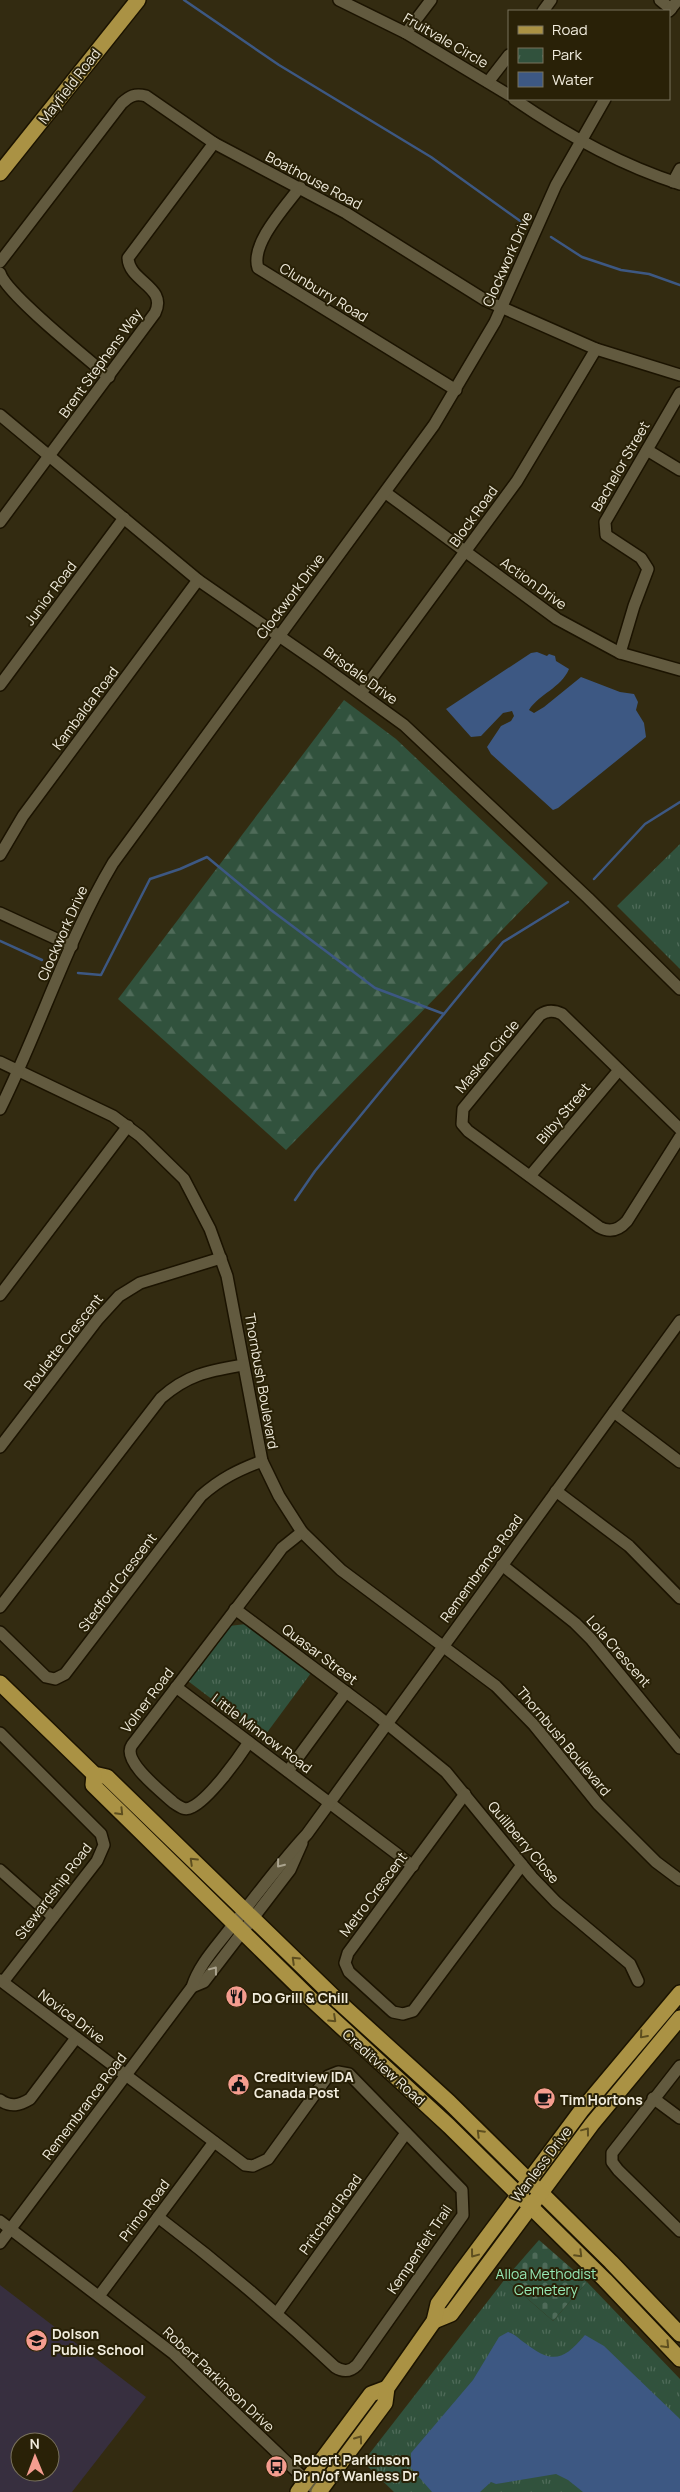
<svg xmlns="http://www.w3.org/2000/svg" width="680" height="2492" viewBox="0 0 680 2492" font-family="Manrope,sans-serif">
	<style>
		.education { fill: #372f3f; fill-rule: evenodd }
		.forest { fill: url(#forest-firs) }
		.cemetery { fill: url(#cemetery-stones) }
		.park { fill: url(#park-tufts) }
		.water { fill: #3d5883 }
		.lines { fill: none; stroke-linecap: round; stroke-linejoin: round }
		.stream { stroke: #3d5883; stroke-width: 2.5 }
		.minor-casing { stroke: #1b1300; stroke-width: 14 }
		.major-casing { stroke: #1b1300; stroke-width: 18 }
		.minor { stroke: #625a3f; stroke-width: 11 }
		.major { stroke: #aa9244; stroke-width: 15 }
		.oneway { stroke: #5d4e1f }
		.oneway2 { stroke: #aaa38e }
		.labels { text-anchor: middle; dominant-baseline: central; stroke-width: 4; stroke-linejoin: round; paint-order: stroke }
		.street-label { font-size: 14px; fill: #f1ecdd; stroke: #292107 }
		.poi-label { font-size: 14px; font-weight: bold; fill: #f1ecdd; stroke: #292107; text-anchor: start }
		.park-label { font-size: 14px; fill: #96e9b5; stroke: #292107 }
	</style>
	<defs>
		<pattern id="forest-firs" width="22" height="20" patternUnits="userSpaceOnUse" patternTransform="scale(1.25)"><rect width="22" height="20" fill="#31523d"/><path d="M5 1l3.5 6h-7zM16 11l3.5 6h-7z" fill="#4f6b59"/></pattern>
		<pattern id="cemetery-stones" width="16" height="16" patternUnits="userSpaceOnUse" patternTransform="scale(1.25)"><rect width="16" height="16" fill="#31523d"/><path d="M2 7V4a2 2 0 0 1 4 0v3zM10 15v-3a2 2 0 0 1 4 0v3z" fill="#4f6b59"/></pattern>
		<pattern id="park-tufts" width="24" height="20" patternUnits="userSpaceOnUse" patternTransform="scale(1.25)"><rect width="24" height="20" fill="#31523d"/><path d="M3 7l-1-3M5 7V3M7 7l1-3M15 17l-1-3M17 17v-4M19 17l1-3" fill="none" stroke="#4f6b59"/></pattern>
	</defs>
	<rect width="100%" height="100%" fill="#332b11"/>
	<path class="education" d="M0 2285 146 2397 72 2492H0ZM20 2442H50V2472H20Z"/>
	<path class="forest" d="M344 700 396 739 548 883 286 1150 118 999Z"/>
	<path class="cemetery" d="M539 2240 587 2282 553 2321 505 2279Z"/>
	<g class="park">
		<path d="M680 844V969L617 906Z"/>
		<path d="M246 1624 311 1673 263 1738 188 1681 229 1626Z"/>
		<path d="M505 2279 553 2321 587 2282 680 2379V2492H394L363 2462Z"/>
	</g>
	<g class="water">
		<path d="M537 652 547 656 549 654 555 656 556 661 569 669C561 688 539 694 529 710L534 713 544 707 581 677 620 692 634 694 638 702 636 710 644 723 646 737 558 808 553 810 491 754 487 747 501 726 511 721 514 716 512 711 503 713 481 736 471 737 446 709 531 653Z"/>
		<path d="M508 2332C515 2334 519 2339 525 2343 552 2364 563 2361 585 2335L604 2346 680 2419V2492H583L568 2480 556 2474 496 2484 491 2482 480 2492H432L411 2468V2453L473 2380 499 2337Z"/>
	</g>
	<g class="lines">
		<g class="stream">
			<path d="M184 0 279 65 431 157 523 223"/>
			<path d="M551 237 582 257 621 270 649 274 680 285"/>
			<path d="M594 879 645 824 680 802"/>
			<path d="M0 941 42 960"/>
			<path d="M78 973 101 975 150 879 180 869 207 857 271 910 375 988 444 1014"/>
			<path d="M295 1200 315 1171 503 942 568 902"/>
		</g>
		<defs>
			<g id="minor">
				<path d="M339 0 406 33 509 95"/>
				<path d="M660 0 671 9"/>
				<path d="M543 11 551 0"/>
				<path d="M669 11 678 0"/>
				<path d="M406 33 431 0"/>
				<path d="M488 82 509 55"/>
				<path d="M514 99C565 134 620 165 680 184"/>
				<path d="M673 182 680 169"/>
				<path d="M300 187C286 206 250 244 258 268L456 390"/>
				<path d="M0 262 122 103C130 96 135 93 146 96L214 143 346 213 485 300 596 349 680 375"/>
				<path d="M0 273C6 294 88 359 109 377"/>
				<path d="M0 415 198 580 321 665 404 725 588 898 680 989"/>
				<path d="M647 450 680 470"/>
				<path d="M386 493 557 619 620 653 680 670"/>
				<path d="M0 522 155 313C168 287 129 282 128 258L214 143"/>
				<path d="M620 653 634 606 648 569 641 558 606 535 605 522 680 393"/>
				<path d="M0 685 124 518"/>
				<path d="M361 693 517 481 596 349"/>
				<path d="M0 855 23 816 198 580"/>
				<path d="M0 913 72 946"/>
				<path d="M0 1062 113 1116 140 1136 184 1179 210 1229 227 1276 262 1461 279 1496 302 1532 341 1570 496 1686 534 1725 598 1804 656 1862 680 1880"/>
				<path d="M0 1109C40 1029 67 940 113 863L434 425 495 322 556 185 605 99"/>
				<path d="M680 1129 562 1014C554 1010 547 1010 540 1015L463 1109 462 1124 468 1131 599 1227C610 1233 619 1230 627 1221L680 1137"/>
				<path d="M530 1176 619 1070"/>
				<path d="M0 1295 128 1126"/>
				<path d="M614 1412 680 1462"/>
				<path d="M0 1447 98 1319 119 1296 140 1283 221 1258"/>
				<path d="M556 1491 629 1546 680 1598"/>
				<path d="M502 1565 575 1623 591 1639 680 1748"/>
				<path d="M0 1607 161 1398C188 1374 209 1371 243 1365"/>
				<path d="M235 1609 374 1713 446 1772 532 1877 556 1902 630 1964 638 1981"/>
				<path d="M0 1632 46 1677 55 1679 65 1674 201 1496C220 1479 238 1470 262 1461"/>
				<path d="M176 1687 413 1866"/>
				<path d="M0 1733 101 1834 104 1845 97 1861 3 1982"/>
				<path d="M249 1742C238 1759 209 1799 192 1807 185 1811 180 1807 174 1803 162 1792 121 1761 132 1745L274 1559 282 1548 302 1532"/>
				<path d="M288 1771 346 1692"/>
				<path d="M465 1794 348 1953 345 1963 349 1972 393 2012 403 2014 413 2011 522 1865"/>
				<path d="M0 1870 53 1917"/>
				<path d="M0 1980 245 2165 253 2166 268 2159 328 2076 338 2072 349 2074 462 2190 463 2215 357 2365C350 2372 343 2372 335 2367 278 2313 220 2264 158 2217"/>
				<path d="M192 1987 204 1982 290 1870 302 1843"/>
				<path d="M680 2066 612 2153V2162L618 2170 680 2231"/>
				<path d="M653 2098 680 2118"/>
				<path d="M0 2100C11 2108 20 2105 30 2099L76 2038"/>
				<path d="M0 2221 174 2354 318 2492"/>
				<path d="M0 2243 192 1987C199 1964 218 1945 232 1926 257 1895 280 1863 307 1834L680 1321"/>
				<path d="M99 2296 214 2142"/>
				<path d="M277 2313 406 2133"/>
			</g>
			<g id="major">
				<path d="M0 173 138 0"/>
				<path d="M0 1683 94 1774 107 1777 339 2002 449 2102 611 2262 680 2334"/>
				<path d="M94 1774 93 1785 310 1998 449 2126 605 2280 680 2359"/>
				<path d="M434 2321 451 2314 592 2124 680 2018"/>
				<path d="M298 2492 371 2394 387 2388"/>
				<path d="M319 2492 385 2403 387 2388 434 2321 438 2304 461 2272 581 2111 680 1993"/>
			</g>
		</defs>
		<use href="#minor" class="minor-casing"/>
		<use href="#major" class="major-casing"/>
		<use href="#minor" class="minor"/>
		<use href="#major" class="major"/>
	</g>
	<defs><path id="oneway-chevron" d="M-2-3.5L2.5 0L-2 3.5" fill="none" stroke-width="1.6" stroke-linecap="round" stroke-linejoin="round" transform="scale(1.25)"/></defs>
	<g class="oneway">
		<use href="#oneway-chevron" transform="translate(120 1812) rotate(46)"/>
		<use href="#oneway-chevron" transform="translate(193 1861) rotate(-136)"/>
		<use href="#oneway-chevron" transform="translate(295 1960) rotate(-136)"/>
		<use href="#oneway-chevron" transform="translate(333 2019) rotate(43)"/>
		<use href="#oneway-chevron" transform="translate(643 2035) rotate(131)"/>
		<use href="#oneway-chevron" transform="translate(586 2131) rotate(-53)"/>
		<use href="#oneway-chevron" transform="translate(480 2133) rotate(-135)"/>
		<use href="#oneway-chevron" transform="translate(474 2254) rotate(127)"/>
		<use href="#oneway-chevron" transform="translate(579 2254) rotate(45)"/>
		<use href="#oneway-chevron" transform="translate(666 2345) rotate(46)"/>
		<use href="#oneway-chevron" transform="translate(359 2439) rotate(-54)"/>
	</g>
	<g class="oneway2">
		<use href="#oneway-chevron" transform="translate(280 1864) rotate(129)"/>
		<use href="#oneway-chevron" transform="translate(214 1970) rotate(-53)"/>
	</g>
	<defs>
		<symbol id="restaurant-disc" viewBox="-11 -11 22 22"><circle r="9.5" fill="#f59d8f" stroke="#292107"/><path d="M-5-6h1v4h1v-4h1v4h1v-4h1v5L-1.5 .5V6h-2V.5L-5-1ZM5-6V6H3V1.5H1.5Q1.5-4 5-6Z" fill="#111"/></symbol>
		<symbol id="civic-disc" viewBox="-11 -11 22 22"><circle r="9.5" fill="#f59d8f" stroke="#292107"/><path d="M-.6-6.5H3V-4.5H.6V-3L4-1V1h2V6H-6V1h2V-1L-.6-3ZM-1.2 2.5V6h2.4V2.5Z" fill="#111"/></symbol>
		<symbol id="cafe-disc" viewBox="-11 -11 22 22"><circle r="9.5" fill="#f59d8f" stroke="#292107"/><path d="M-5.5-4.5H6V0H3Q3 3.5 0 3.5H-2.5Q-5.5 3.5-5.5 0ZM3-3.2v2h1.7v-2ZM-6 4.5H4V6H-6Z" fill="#111"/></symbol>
		<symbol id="school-disc" viewBox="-11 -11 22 22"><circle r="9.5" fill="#f59d8f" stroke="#292107"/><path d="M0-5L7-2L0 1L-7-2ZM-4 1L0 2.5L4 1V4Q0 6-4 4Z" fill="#111"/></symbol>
		<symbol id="bus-disc" viewBox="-11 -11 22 22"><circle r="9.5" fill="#f59d8f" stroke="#292107"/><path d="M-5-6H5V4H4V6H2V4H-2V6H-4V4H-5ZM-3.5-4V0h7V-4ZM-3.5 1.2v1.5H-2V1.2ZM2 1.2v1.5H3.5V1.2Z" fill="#111"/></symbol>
	</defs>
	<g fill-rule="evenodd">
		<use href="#restaurant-disc" x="224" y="1984" width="25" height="25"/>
		<use href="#civic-disc" x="226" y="2072" width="25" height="25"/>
		<use href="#cafe-disc" x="532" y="2086" width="25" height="25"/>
		<use href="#school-disc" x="24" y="2328" width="25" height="25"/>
		<use href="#bus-disc" x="264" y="2454" width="25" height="25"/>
	</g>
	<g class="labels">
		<g class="street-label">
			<text transform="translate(446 40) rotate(30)">Fruitvale Circle</text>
			<text transform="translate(69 86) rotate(-52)">Mayfield Road</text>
			<text transform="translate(314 180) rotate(28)">Boathouse Road</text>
			<text transform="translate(507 259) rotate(-66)">Clockwork Drive</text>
			<text transform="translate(324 292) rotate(31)">Clunburry Road</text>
			<text transform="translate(100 363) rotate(-54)">Brent Stephens Way</text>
			<text transform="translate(620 466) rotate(-60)">Bachelor Street</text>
			<text transform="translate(473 516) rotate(-54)">Block Road</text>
			<text transform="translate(534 583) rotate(36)">Action Drive</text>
			<text transform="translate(50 593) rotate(-53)">Junior Road</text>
			<text transform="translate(290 596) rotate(-53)">Clockwork Drive</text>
			<text transform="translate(361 675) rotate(36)">Brisdale Drive</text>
			<text transform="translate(85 708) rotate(-53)">Kambalda Road</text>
			<text transform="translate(62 933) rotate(-66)">Clockwork Drive</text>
			<text transform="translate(487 1056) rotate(-50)">Masken Circle</text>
			<text transform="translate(563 1113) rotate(-50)">Bilby Street</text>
			<text transform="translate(63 1342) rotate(-52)">Roulette Crescent</text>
			<text transform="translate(262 1381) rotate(80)">Thornbush Boulevard</text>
			<text transform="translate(481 1568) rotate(-54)">Remembrance Road</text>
			<text transform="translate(117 1582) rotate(-53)">Stedford Crescent</text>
			<text transform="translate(619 1651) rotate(49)">Lola Crescent</text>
			<text transform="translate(320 1654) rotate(37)">Quasar Street</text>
			<text transform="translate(147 1700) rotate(-53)">Volner Road</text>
			<text transform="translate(262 1733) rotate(37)">Little Minnow Road</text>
			<text transform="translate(564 1741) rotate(50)">Thornbush Boulevard</text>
			<text transform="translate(524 1842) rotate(50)">Quillberry Close</text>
			<text transform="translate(53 1891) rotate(-53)">Stewardship Road</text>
			<text transform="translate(373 1894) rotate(-53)">Metro Crescent</text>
			<text transform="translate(72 2016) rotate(37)">Novice Drive</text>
			<text transform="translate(384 2067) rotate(42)">Creditview Road</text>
			<text transform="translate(84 2106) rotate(-53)">Remembrance Road</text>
			<text transform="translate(541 2164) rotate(-53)">Wanless Drive</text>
			<text transform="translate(144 2210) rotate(-53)">Primo Road</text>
			<text transform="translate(330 2214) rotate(-54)">Pritchard Road</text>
			<text transform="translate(419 2249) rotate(-56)">Kempenfelt Trail</text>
			<text transform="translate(219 2379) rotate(43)">Robert Parkinson Drive</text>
		</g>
		<g class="poi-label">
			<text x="252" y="1997">DQ Grill &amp; Chill</text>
			<text x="254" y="2076">Creditview IDA<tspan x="254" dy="16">Canada Post</tspan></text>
			<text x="560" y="2099">Tim Hortons</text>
			<text x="52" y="2333">Dolson<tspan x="52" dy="16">Public School</tspan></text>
			<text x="293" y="2459">Robert Parkinson<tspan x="293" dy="16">Dr n/of Wanless Dr</tspan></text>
		</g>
		<g class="park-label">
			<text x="546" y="2273">Alloa Methodist<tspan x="546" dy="16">Cemetery</tspan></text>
		</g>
	</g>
	<rect x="508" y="10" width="162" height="90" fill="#292107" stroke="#79725d"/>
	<rect x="518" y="26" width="25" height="8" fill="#aa9244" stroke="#79725d"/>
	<text x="552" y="35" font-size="15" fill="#f1ecdd">Road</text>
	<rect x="518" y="48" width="25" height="15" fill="url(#park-tufts)" stroke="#79725d"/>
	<text x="552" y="60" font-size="15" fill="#f1ecdd">Park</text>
	<rect x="518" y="72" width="25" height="15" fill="#3d5883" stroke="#79725d"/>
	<text x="552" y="85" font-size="15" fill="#f1ecdd">Water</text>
	<g transform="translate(35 2457) rotate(359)"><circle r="24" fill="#292107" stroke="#79725d"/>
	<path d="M0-4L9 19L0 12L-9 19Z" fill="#f59d8f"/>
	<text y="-8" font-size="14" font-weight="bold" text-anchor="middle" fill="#f1ecdd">N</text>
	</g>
</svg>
